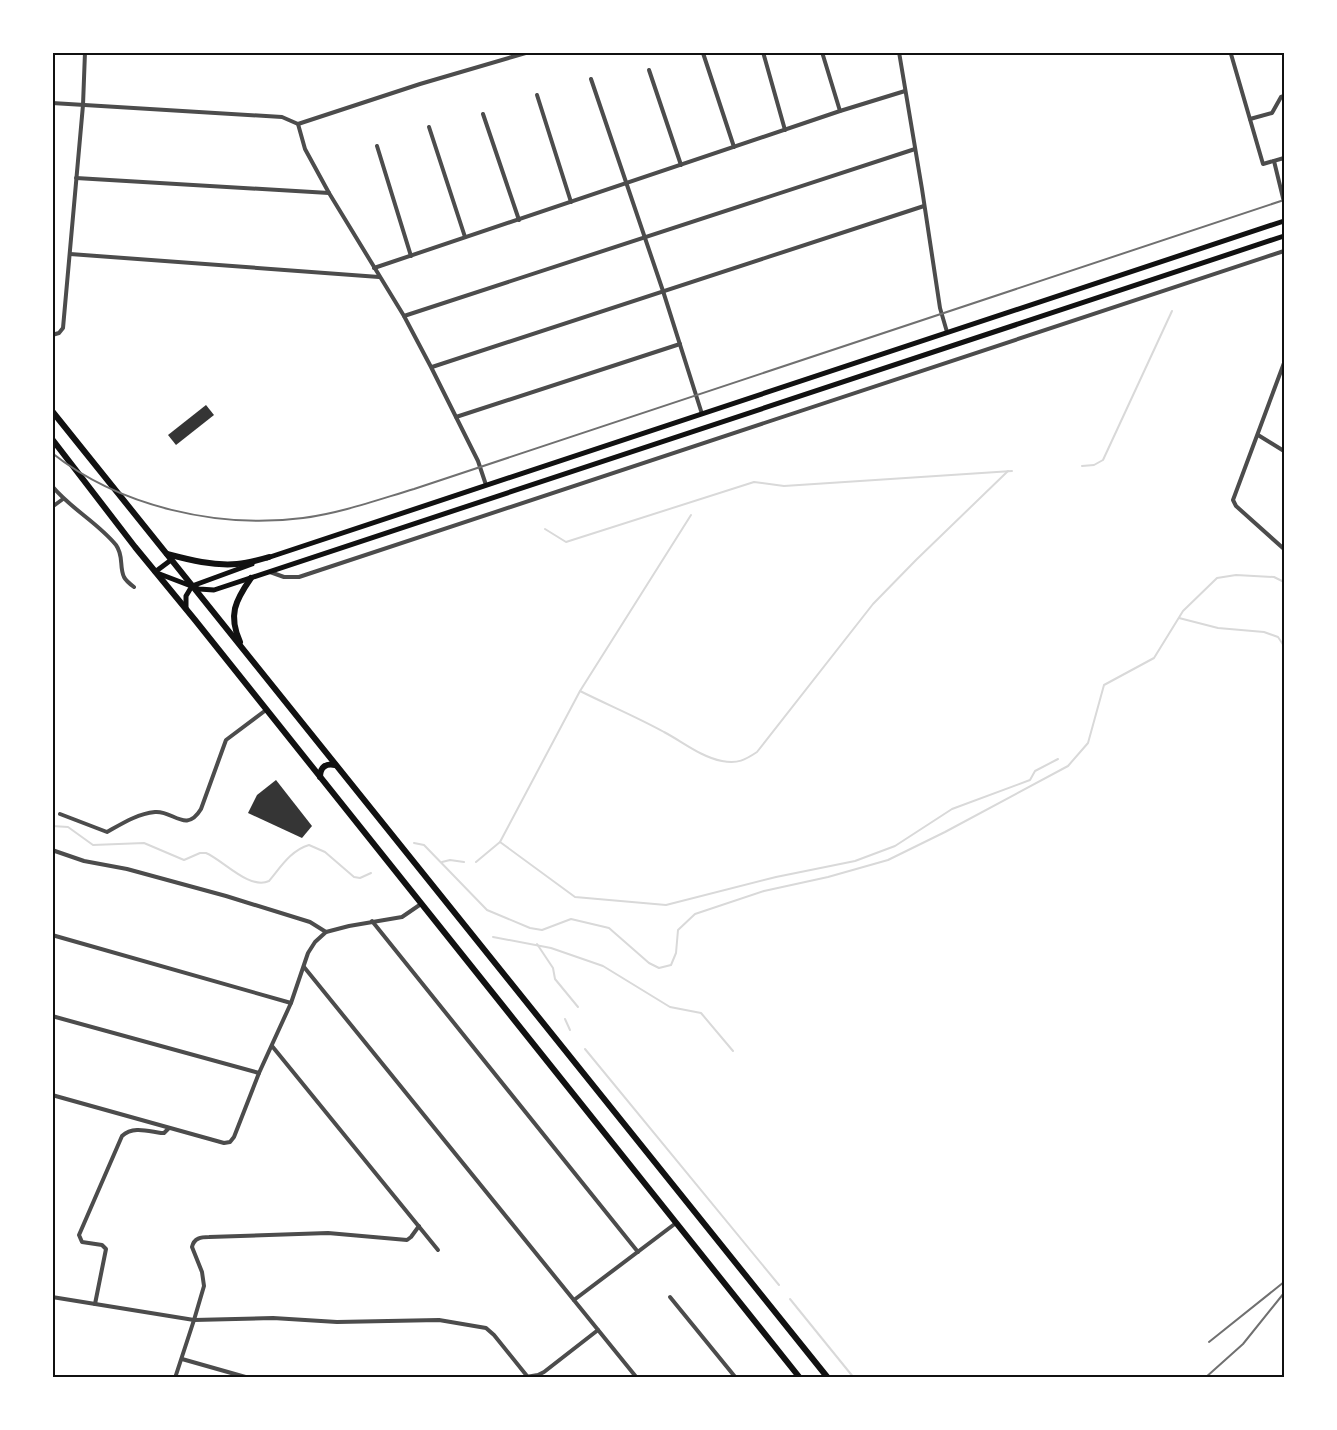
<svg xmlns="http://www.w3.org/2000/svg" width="1337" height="1430" viewBox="0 0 1337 1430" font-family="Spectral,serif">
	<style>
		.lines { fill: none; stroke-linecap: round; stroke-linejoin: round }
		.stream { stroke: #d9d9d9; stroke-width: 2 }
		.building { fill: #353535 }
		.minor { stroke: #4c4c4c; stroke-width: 4 }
		.primary { stroke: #111; stroke-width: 5 }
		.trunk { stroke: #111; stroke-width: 6 }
		.rail { stroke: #707070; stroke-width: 2 }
		.neatline { fill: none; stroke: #111; stroke-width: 2 }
	</style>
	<rect width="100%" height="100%" fill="#fff"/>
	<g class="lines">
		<g class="stream">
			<path d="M1082 466 1094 465 1103 460 1172 311"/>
			<path d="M545 529 566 542 754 482 784 486 1012 471"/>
			<path d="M1179 618 1218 628 1264 632 1278 637 1284 646"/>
			<path d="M580 691C608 705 637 717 664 732 683 742 701 757 722 761 738 764 745 760 757 752L873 604 916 560 1008 471"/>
			<path d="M52 826 68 827 93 845 144 843 184 860 200 853H206C223 860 249 890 269 881 280 868 291 850 309 845L325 852 354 877 360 878 371 873"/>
			<path d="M500 842 575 897 666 905 776 877 855 861 895 846 952 809 1030 780 1035 771 1058 759"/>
			<path d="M414 843 424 845 487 910 530 928 542 930 571 919 609 928 649 963 659 968 671 965 676 953 678 930 695 914 764 891 828 877 888 860 945 832 1068 766 1088 743 1104 685 1154 658 1183 611 1217 578 1236 575 1274 577 1284 582"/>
			<path d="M442 862 450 860 464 862"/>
			<path d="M476 862 500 842 580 691 691 515"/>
			<path d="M493 937 551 948 603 966 670 1007 701 1013 733 1051"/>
			<path d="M537 944 553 968 555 979 578 1007"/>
			<path d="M565 1019 570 1030"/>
			<path d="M585 1049 779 1285"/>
			<path d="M790 1299 854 1378"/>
		</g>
	</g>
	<g class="building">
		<path d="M206 405 214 415 176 445 168 435Z"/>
		<path d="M276 780 312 826 302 838 248 813 257 795Z"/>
	</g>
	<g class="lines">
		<g class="minor">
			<path d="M763 52 785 130"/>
			<path d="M822 52 840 111"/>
			<path d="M899 52 922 189 940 308 947 332"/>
			<path d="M703 53 734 147"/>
			<path d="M1231 54 1263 164 1284 158"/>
			<path d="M649 70 681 165"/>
			<path d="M591 79 663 291 702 414"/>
			<path d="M537 95 571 202"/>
			<path d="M52 103 282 117 298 124 305 149 329 193 404 316 431 367 478 461 486 485"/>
			<path d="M483 114 519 220"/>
			<path d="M1250 119 1272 113 1281 97 1284 96"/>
			<path d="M298 124 420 84 529 52"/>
			<path d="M429 127 465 237"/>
			<path d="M377 146 411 256"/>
			<path d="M1274 161 1284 202"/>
			<path d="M76 178 329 193"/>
			<path d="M70 254 379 277"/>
			<path d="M374 268 840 111 905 91"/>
			<path d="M404 316 915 149"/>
			<path d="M52 335 59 333 63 328 83 105 85 52"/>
			<path d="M1284 363 1233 500 1236 506 1284 549"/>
			<path d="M432 367 924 206"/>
			<path d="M456 417 680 344"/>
			<path d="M1258 435 1284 451"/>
			<path d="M52 486C71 509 97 522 116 545 124 556 119 566 124 577 126 581 130 584 134 587"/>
			<path d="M52 507 63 499"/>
			<path d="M270 572 284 577H299L1284 251"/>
			<path d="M60 814 107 832C123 823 137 814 155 812 173 810 186 834 201 809L226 740 266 710"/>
			<path d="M52 850 84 861 127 869 226 896 310 922 326 932"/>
			<path d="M372 921 638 1252"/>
			<path d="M52 935 291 1003"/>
			<path d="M304 967 637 1378"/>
			<path d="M52 1016 259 1073"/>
			<path d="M272 1046 438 1250"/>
			<path d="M52 1095 224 1143 230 1142 234 1137 259 1073 291 1003 308 953 315 942 326 932 349 926 402 917 421 904"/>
			<path d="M52 1297 194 1320 273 1318 337 1322 439 1320 486 1328 494 1335 527 1376"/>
			<path d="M670 1297 736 1378"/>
			<path d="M574 1300 676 1223"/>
			<path d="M95 1304 106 1249 102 1245 82 1242 79 1235 122 1136C133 1126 147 1131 161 1133H164L169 1128"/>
			<path d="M182 1359 249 1378"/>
			<path d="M526 1377 538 1375 544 1372 598 1330"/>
			<path d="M175 1378 194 1320 204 1286 202 1272 192 1247C194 1238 201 1237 209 1237L328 1233 407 1240 411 1237 419 1226"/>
		</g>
		<g class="primary">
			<path d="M267 558 1284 221"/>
			<path d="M155 572 171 560"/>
			<path d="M157 573 199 589 214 590 1284 236"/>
			<path d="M186 609V596L192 586 252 564"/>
		</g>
		<g class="trunk">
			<path d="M52 411 828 1378"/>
			<path d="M52 439 135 547 195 620 800 1378"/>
			<path d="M167 554C190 560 213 566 237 564 248 563 259 560 269 557"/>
			<path d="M240 642C228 615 235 601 251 578"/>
			<path d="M320 777C320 767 326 763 335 765"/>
		</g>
		<g class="rail">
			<path d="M52 453C120 507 219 529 303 518 341 513 377 500 414 489L1284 200"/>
			<path d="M1209 1342 1284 1282"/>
			<path d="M1205 1378 1243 1344 1284 1293"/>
		</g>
	</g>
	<rect width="1337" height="1430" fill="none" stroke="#ffffff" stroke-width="108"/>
	<rect x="54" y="54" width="1229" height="1322" class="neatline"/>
</svg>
